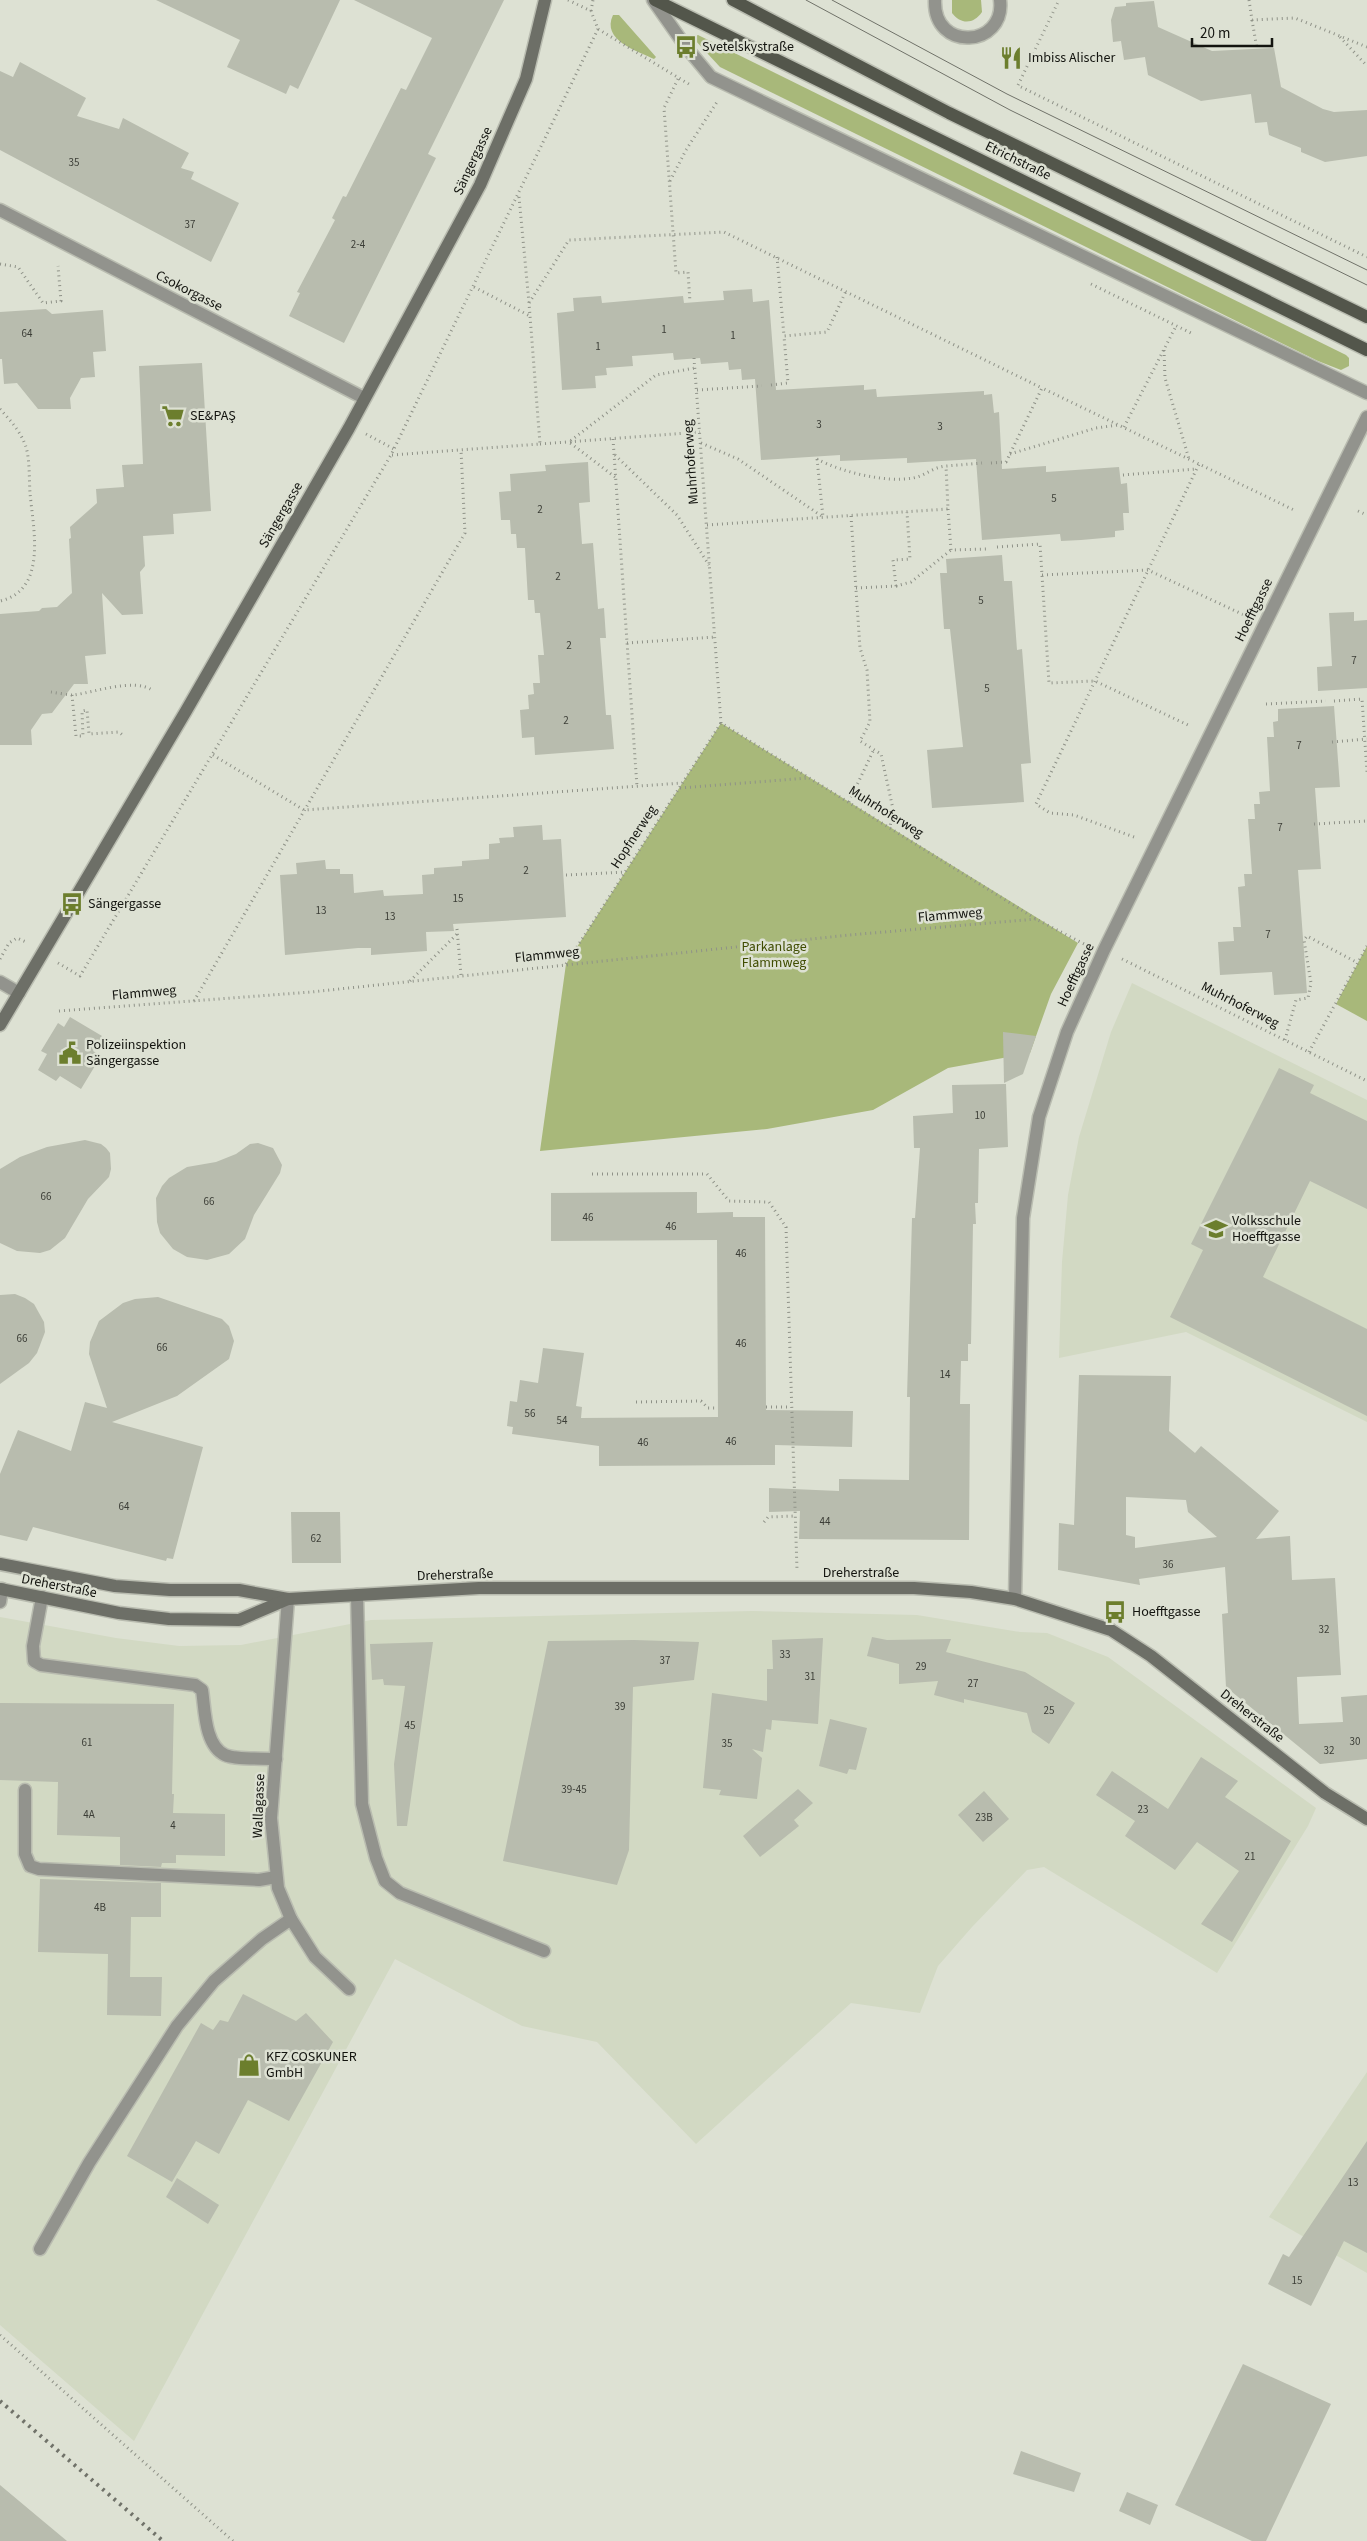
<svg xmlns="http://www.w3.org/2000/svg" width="1367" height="2541" viewBox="0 0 1367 2541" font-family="'Source Sans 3',sans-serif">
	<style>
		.built { fill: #d2d9c3 }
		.green { fill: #a8b87a }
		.building { fill: #b8bcae; fill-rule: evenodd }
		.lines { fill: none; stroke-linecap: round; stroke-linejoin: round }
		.lane-casing { stroke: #b9bcb0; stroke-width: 15 }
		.street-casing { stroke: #b9bcb0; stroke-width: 15 }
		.secondary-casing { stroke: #b9bcb0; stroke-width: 15 }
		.primary-casing { stroke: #b9bcb0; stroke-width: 15 }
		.path { stroke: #8f9288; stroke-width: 3; stroke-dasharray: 1 4; stroke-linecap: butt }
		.lane { stroke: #92938d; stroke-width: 12 }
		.street { stroke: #92938d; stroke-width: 12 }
		.secondary { stroke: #6d6f67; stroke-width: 12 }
		.primary { stroke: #53564b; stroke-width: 12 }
		.tram { stroke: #707269; stroke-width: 1 }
		.rail { stroke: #707269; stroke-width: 4; stroke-dasharray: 2.5 5; stroke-linecap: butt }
		.labels { text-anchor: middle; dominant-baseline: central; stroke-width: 5; stroke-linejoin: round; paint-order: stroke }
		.number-label { font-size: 11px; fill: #3c3e37 }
		.poi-label { font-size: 14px; fill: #13140f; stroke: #dde1d3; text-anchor: start }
		.street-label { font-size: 14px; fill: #13140f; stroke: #dde1d3 }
		.park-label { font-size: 14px; fill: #3f4c00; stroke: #dde1d3 }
	</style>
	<rect width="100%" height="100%" fill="#dde1d3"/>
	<g class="built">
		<path d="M1132 983 1367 1100V1422L1186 1332 1059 1358 1062 1262 1068 1195 1079 1137 1111 1032Z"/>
		<path d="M752 1611 917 1615 1020 1632 1047 1633 1108 1657 1316 1808 1308 1826 1217 1973 1044 1867 1027 1870 972 1927 938 1966 920 2013 851 2003 696 2144 597 2042 522 2026 395 1959 134 2441 0 2325V1617L116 1638 179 1646 241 1645 371 1620Z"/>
		<path d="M1367 2072V2273L1269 2217Z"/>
	</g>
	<g class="green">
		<path d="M952 0H981L982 12C974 24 961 25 952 13Z"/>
		<path d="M613 15H619L656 57 654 59C637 51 601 40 613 15Z"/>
		<path d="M698 35 1346 355 1349 358V366L1341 370 1318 361 720 67 694 39V36Z"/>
		<path d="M721 723 1078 943 1051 994 1030 1053 948 1068 873 1110 767 1129 540 1151 566 964Z"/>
		<path d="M1367 946V1021L1336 1004Z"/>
	</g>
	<g class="building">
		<path d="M156 0H340L298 89 290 85 286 94 227 67 240 40Z"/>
		<path d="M354 0H504L428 154 436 158 344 343 289 316 300 293 297 292 335 220 332 218 343 196 346 197 401 88 406 90 432 38Z"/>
		<path d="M1154 1 1158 27 1212 51 1274 48 1281 87 1323 109 1334 112 1367 110V156L1325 162 1301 152V148L1269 135 1267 122 1255 123 1251 94 1201 101 1148 75 1145 57 1124 60 1121 41 1113 42 1111 20 1115 7 1126 6V3Z"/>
		<path d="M20 62 86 98 77 116 119 129 123 118 189 153 181 168 194 172 191 179 239 203 211 262 0 150V71L13 77Z"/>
		<path d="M752 289 753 302 769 300 776 390 864 385V390L876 389 877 397 984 391V395L992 394 994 413 999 412 1002 469 1046 466V472L1119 467 1121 484 1127 483 1129 513H1123L1124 530 1115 531V537L1081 540 1061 541 1060 534 982 540 976 459 907 463V458L840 461V455L761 460 755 379 742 380 741 369 729 370 728 362 701 364 700 358 674 360 673 353 632 356 633 366 606 368 607 375 595 376 596 388 562 390 557 313 574 311 573 298 601 296 602 303 683 296 684 303 724 300 723 291Z"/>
		<path d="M46 309 52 314 103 310 106 351 93 352 95 377 81 378 70 398 71 409H38L17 383 4 384 2 359H0V312Z"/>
		<path d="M202 363 211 511 173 514 174 534 143 536 145 566 140 572 143 614 122 615 102 593 106 654 85 656 88 684H74L52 713 42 714 31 730 32 745H0V614L39 611 42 608 57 607 72 593 69 539 71 538 70 527 97 503 96 489 124 487 122 465 143 464 139 366Z"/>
		<path d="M588 462 590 502 579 503 582 544 593 543 598 609 604 608 606 638H600L606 715H611L614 749 535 755 534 737 522 738 520 710 529 709 528 695 534 694 533 683H540L538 655H544L540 613H535L534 600H528L525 548H517L516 534H511L510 520H501L499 492 511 491 510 474 546 471 545 465Z"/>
		<path d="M1002 555 1004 581H1012L1017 650 1022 649 1027 713 1031 763 1021 764 1024 802 932 808 927 750 963 747 950 629H944L940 573H947L946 559Z"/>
		<path d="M1354 612V621L1367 620V688L1318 691 1317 667 1332 666 1329 613Z"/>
		<path d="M1334 706 1340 787 1315 788 1321 869 1298 870 1307 993 1274 995 1272 972 1220 975 1218 942 1234 941 1233 927H1241L1238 887 1245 886 1244 874H1252L1248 819H1255L1254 804H1260L1259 792 1270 791 1267 737H1274L1273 722 1278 721V709Z"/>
		<path d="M542 825 543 840 561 839 566 917 453 924 454 931 426 932 427 951 371 955V948H358L285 955 280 875 297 874 296 863 325 860 326 869H340V874H353L354 893 383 890 384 896 423 894 422 875 434 874V868L462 866V861L489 859V844L500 843 499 838 514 837 513 827Z"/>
		<path d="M70 1017 102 1036 93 1051 101 1056 81 1089 60 1076 56 1081 38 1070 47 1054 41 1051 58 1023 64 1027Z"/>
		<path d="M1003 1032 1036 1036 1023 1074 1004 1083Z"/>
		<path d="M1279 1068 1314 1085 1310 1093 1367 1121V1209L1310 1181 1263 1277 1367 1329V1416L1170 1317 1203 1250 1191 1244Z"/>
		<path d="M1006 1084 1008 1147 979 1149 978 1203H975L976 1224H973L971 1344H968V1361H961L960 1404H970L969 1540 799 1539 800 1511 769 1512V1488L839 1491V1479L909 1480 910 1397H907L912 1218H915L920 1148H914L913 1116 953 1113 952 1085Z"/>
		<path d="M85 1140 101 1144 106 1148 110 1153 111 1169 109 1177 88 1199 65 1238 50 1250 40 1253 17 1251 0 1243V1169L20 1157 47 1147Z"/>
		<path d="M258 1143 273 1148 282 1165 280 1173 254 1215 245 1239 229 1254 207 1260 187 1257 173 1249 160 1233 157 1222 156 1198 162 1186 169 1178 187 1167 216 1162 236 1154 250 1144Z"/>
		<path d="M697 1192V1213L733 1212V1217H765L766 1410 853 1411 852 1447 775 1445V1465L599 1466V1446L512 1434 513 1427 507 1426 510 1401 517 1402 520 1380 538 1383 543 1348 584 1353 576 1406 582 1407 581 1418 718 1417 717 1240 551 1241V1193Z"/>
		<path d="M15 1294 25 1298 34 1304 44 1322 45 1332 37 1353 29 1363 0 1384V1295Z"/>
		<path d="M158 1297 222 1319 229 1326 234 1341 229 1359 177 1396 112 1422 203 1447 173 1559 167 1558 166 1561 33 1527 27 1541 0 1535V1474L18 1430 71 1451 85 1402 107 1408 89 1354 90 1342 99 1321 123 1303 135 1299Z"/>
		<path d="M1079 1375 1171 1376 1169 1431 1195 1453 1201 1446 1279 1511 1256 1539 1290 1536 1292 1580 1335 1578 1341 1675 1297 1677 1299 1724 1343 1722 1341 1697 1367 1695V1759L1320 1764 1226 1687 1222 1614 1228 1613 1225 1567 1139 1579 1140 1585 1058 1570 1059 1523 1074 1525ZM1126 1497 1186 1500 1188 1512 1217 1537 1135 1548V1537L1126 1535Z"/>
		<path d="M291 1512H340L341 1563H292Z"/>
		<path d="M872 1637 887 1640 951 1639 946 1652 1025 1672 1075 1703 1049 1744 1032 1732 1027 1713 964 1699V1703L934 1695 938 1681 899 1684V1664L867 1656Z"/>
		<path d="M823 1638 818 1724 772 1720 771 1730 766 1729 763 1752 752 1749 762 1758 757 1799 719 1795 721 1790 703 1788 712 1693 767 1701V1669H773L772 1640Z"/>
		<path d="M634 1640 699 1642 694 1680 633 1687 629 1850 617 1885 503 1861 548 1641Z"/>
		<path d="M433 1642 407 1826H397L394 1764 405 1686 384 1685 383 1679 372 1680 370 1644Z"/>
		<path d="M0 1703 174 1704 172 1794H174L173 1813 225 1814V1856L176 1855V1863H162L161 1867 120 1865V1837L57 1835 58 1782 0 1780Z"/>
		<path d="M830 1719 867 1728 856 1770 849 1769 847 1774 819 1766Z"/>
		<path d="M1201 1757 1238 1781 1225 1797 1291 1841 1232 1942 1201 1924 1239 1871 1197 1842 1175 1870 1125 1836 1135 1821 1096 1795 1112 1771 1168 1809Z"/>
		<path d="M798 1789 813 1803 794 1820 799 1826 760 1857 743 1836Z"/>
		<path d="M984 1791 1009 1819 983 1842 958 1815Z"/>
		<path d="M40 1879 161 1883V1917H131L130 1977H162L161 2016 107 2015 108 1954 38 1952Z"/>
		<path d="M243 1994 296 2021 306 2013 333 2042 289 2121 248 2100 219 2154 196 2141 172 2182 127 2156 201 2023 213 2030 220 2020 228 2022Z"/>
		<path d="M1367 2141V2253L1344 2241 1311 2306 1268 2284 1283 2254 1289 2257Z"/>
		<path d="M177 2178 219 2205 208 2224 166 2197Z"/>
		<path d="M1243 2364 1331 2404 1266 2541H1252L1175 2505Z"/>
		<path d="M1021 2451 1081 2473 1074 2492 1013 2474Z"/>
		<path d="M0 2485 37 2516 67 2541H0Z"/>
		<path d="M1127 2492 1158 2505 1150 2525 1119 2511Z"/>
	</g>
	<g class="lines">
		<defs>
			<g id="lane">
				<path d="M653 0 686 47 711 77 1367 393"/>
				<path d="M357 1595 362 1804 376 1858 385 1881 400 1893 544 1951"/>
				<path d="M42 1597 33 1646 34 1661 41 1665 195 1685 202 1690C205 1708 204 1745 225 1755 236 1760 262 1758 276 1759"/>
				<path d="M0 1602 2 1589"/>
				<path d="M25 1790V1854L30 1866 39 1869 259 1880 276 1877"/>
				<path d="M40 2249 89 2163 177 2026 214 1981 262 1939 291 1919"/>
			</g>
			<g id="street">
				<path d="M935 0C933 53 1006 47 1000 0"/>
				<path d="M0 210 364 398"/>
				<path d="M0 982 19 993"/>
				<path d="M288 1599 271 1818 278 1888 291 1919 315 1957 349 1989"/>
				<path d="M1015 1599 1023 1218 1039 1117 1067 1032 1104 950 1367 417"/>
			</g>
			<g id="secondary">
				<path d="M0 1025 186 711 349 428 480 185 526 79 545 0"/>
				<path d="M0 1564 115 1586 170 1590H239L288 1599 479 1588H914L971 1592 1015 1599 1111 1630 1151 1656 1325 1793 1367 1819"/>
				<path d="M0 1589 119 1613 169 1619 239 1620 288 1599"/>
			</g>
			<g id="primary">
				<path d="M655 0 1367 350"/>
				<path d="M733 0 949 113 1367 317"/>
			</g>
		</defs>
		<use href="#lane" class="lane-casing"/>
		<use href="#street" class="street-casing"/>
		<use href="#secondary" class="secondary-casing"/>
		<use href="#primary" class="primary-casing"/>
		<g class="path">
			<path d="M568 0 591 11 598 29 692 86"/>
			<path d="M1249 0 1252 20 1295 18 1367 47"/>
			<path d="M591 11 593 0"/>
			<path d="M1252 20 1257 49"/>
			<path d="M1340 37 1367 66"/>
			<path d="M678 79 664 108 676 273 688 272 690 302"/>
			<path d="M1018 85 1059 0"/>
			<path d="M1021 87 1367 257"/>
			<path d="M670 181 686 150 717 102"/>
			<path d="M519 197 529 303"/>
			<path d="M777 257 784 336 827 332 846 291"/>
			<path d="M0 264 18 267 43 303 61 301 58 266"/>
			<path d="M1091 284 1193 334"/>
			<path d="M474 287 530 316"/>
			<path d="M1164 350 1165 378 1189 459"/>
			<path d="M694 358 721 723 1036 919 1086 945"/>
			<path d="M771 385 788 383 784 336"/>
			<path d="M697 390 762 386"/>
			<path d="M0 409C11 421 21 432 26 447 30 461 29 479 30 493 33 528 48 590 0 601"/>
			<path d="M1124 427 1176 326"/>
			<path d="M366 434 394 449"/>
			<path d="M613 439 637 787"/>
			<path d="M701 443 738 459 823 517"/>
			<path d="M540 444 700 432"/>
			<path d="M1010 454 1096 428 1118 425"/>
			<path d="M392 455 540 444 529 303 569 240 724 232 1042 388"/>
			<path d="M615 455 677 515 709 565"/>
			<path d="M817 459C841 472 886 483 913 478 925 476 933 467 946 466"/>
			<path d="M817 459 823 517"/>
			<path d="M991 463 1006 462 1042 388 1296 511"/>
			<path d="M1123 475 1196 469"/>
			<path d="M615 477 569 442 656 375 695 368"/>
			<path d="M948 509 951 550 988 549"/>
			<path d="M1358 511 1367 515"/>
			<path d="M851 516 860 648 867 670 870 722 860 741 881 754 893 809 890 827"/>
			<path d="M707 525 948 509 946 466 982 463"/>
			<path d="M997 547 1040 544 1049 683 1095 681 1190 726"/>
			<path d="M1042 575 1148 570 1244 615"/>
			<path d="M896 586 911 582 951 550"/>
			<path d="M856 588 896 586 893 560 910 559 907 512"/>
			<path d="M627 643 715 637"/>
			<path d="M51 692C58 693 67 695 74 695 95 692 134 678 152 690"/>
			<path d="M72 695 76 736H83L82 711 87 710 89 734 119 732 124 736"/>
			<path d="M1334 701 1362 699 1367 772"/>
			<path d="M1266 704 1326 701"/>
			<path d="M1332 742 1367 739"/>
			<path d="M213 755 304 810 682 783"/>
			<path d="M680 788 808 778"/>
			<path d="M849 802 874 749"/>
			<path d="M1314 824 1367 821"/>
			<path d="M1134 837 1074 815 1050 813 1036 804 1199 464"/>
			<path d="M566 875 625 872"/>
			<path d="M457 929 461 975"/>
			<path d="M0 959 9 943 17 938 26 942"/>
			<path d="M1122 959 1367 1081"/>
			<path d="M58 963 80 976 391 455 598 29"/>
			<path d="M566 964 721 723"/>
			<path d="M410 981 457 934"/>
			<path d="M194 1001 465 533 461 450"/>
			<path d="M59 1011 311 992 849 935 1036 919"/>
			<path d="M1285 1040 1296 1000 1308 998 1311 983 1304 940 1307 936 1358 963"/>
			<path d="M1309 1052 1367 946"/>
			<path d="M592 1174H707L729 1201 769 1202 786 1227 797 1570"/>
			<path d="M636 1402 701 1401 708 1408H718"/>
			<path d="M766 1407H791"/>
			<path d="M764 1522 768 1517 795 1516"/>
			<path d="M0 2335 233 2541"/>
		</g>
		<use href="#lane" class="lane"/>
		<use href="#street" class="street"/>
		<use href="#secondary" class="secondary"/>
		<use href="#primary" class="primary"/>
		<g class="tram">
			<path d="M806 0 1010 110 1367 285"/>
			<path d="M832 0 1007 94 1367 270"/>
		</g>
		<path class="rail" d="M0 2401 163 2541"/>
	</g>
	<defs>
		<symbol id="bus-bare" viewBox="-9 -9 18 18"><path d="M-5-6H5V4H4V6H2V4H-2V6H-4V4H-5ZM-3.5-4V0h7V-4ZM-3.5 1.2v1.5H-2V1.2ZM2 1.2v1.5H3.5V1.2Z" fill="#6c7e2d" stroke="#dde1d3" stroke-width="2.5" paint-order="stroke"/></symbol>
		<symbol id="restaurant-bare" viewBox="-9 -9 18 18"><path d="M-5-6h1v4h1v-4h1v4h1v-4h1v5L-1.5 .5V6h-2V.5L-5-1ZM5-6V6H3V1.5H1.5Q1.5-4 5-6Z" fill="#6c7e2d" stroke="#dde1d3" stroke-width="2.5" paint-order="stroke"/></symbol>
		<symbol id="supermarket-bare" viewBox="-9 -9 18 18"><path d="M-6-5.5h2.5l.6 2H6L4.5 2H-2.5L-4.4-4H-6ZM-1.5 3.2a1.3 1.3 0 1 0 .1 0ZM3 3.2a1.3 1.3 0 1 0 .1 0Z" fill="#6c7e2d" stroke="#dde1d3" stroke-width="2.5" paint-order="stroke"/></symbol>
		<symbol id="civic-bare" viewBox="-9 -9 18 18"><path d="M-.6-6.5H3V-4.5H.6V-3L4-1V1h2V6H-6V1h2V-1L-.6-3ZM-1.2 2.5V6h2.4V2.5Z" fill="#6c7e2d" stroke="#dde1d3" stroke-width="2.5" paint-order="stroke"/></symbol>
		<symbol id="school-bare" viewBox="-9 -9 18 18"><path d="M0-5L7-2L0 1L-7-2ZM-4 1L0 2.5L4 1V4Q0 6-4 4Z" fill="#6c7e2d" stroke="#dde1d3" stroke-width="2.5" paint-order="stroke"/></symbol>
		<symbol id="shop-bare" viewBox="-9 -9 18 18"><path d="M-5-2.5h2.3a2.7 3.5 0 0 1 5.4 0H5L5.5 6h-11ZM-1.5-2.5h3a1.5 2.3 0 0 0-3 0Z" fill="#6c7e2d" stroke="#dde1d3" stroke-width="2.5" paint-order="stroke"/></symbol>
	</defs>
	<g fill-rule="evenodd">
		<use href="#bus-bare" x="670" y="31" width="32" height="32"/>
		<use href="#restaurant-bare" x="995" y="42" width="32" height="32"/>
		<use href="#supermarket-bare" x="157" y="400" width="32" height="32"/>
		<use href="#bus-bare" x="56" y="888" width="32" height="32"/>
		<use href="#civic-bare" x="54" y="1037" width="32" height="32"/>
		<use href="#school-bare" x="1200" y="1213" width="32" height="32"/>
		<use href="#bus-bare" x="1099" y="1596" width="32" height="32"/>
		<use href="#shop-bare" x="233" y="2049" width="32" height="32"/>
	</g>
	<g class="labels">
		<g class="number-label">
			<text x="74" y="162">35</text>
			<text x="190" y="224">37</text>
			<text x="358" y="244">2-4</text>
			<text x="664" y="329">1</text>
			<text x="27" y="333">64</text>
			<text x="733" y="335">1</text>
			<text x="598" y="346">1</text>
			<text x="819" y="424">3</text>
			<text x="940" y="426">3</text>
			<text x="1054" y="498">5</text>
			<text x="540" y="509">2</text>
			<text x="558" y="576">2</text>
			<text x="981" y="600">5</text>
			<text x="569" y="645">2</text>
			<text x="1354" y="660">7</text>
			<text x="987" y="688">5</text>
			<text x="566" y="720">2</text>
			<text x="1299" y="745">7</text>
			<text x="1280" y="827">7</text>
			<text x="526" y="870">2</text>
			<text x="458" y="898">15</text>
			<text x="321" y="910">13</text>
			<text x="390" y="916">13</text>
			<text x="1268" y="934">7</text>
			<text x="980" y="1115">10</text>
			<text x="46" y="1196">66</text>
			<text x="209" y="1201">66</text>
			<text x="588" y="1217">46</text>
			<text x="671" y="1226">46</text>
			<text x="741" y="1253">46</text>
			<text x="22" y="1338">66</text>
			<text x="741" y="1343">46</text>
			<text x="162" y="1347">66</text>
			<text x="945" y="1374">14</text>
			<text x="530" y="1413">56</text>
			<text x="562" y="1420">54</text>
			<text x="731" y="1441">46</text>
			<text x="643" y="1442">46</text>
			<text x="124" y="1506">64</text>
			<text x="825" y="1521">44</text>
			<text x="316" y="1538">62</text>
			<text x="1168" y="1564">36</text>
			<text x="1324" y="1629">32</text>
			<text x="785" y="1654">33</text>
			<text x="665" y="1660">37</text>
			<text x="921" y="1666">29</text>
			<text x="810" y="1676">31</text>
			<text x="973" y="1683">27</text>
			<text x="620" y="1706">39</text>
			<text x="1049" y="1710">25</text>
			<text x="410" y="1725">45</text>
			<text x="1355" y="1741">30</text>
			<text x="87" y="1742">61</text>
			<text x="727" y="1743">35</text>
			<text x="1329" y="1750">32</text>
			<text x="574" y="1789">39-45</text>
			<text x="1143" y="1809">23</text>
			<text x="89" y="1814">4A</text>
			<text x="984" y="1817">23B</text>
			<text x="173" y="1825">4</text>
			<text x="1250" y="1856">21</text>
			<text x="100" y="1907">4B</text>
			<text x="1353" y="2182">13</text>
			<text x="1297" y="2280">15</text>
		</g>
		<g class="poi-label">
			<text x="702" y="47">Svetelskystraße</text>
			<text x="1028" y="58">Imbiss Alischer</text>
			<text x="190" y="416">SE&amp;PAŞ</text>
			<text x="88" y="904">Sängergasse</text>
			<text x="86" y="1045">Polizeiinspektion<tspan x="86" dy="16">Sängergasse</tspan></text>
			<text x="1232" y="1221">Volksschule<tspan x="1232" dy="16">Hoefftgasse</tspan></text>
			<text x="1132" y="1612">Hoefftgasse</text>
			<text x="266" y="2057">KFZ COSKUNER<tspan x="266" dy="16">GmbH</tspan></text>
		</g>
		<g class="street-label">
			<text transform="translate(473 161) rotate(-65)">Sängergasse</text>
			<text transform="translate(1018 161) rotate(26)">Etrichstraße</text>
			<text transform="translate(189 291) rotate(27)">Csokorgasse</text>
			<text transform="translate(691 462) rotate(-94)">Muhrhoferweg</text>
			<text transform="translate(281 515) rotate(-60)">Sängergasse</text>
			<text transform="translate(1254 610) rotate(-64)">Hoefftgasse</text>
			<text transform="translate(886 812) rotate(32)">Muhrhoferweg</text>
			<text transform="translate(634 837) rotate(-57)">Hopfnerweg</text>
			<text transform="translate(950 915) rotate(-5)">Flammweg</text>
			<text transform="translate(547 955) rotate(-6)">Flammweg</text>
			<text transform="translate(1076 975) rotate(-65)">Hoefftgasse</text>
			<text transform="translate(144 993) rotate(-5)">Flammweg</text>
			<text transform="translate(1240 1005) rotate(27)">Muhrhoferweg</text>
			<text x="861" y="1573">Dreherstraße</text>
			<text transform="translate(455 1575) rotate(-2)">Dreherstraße</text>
			<text transform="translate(59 1586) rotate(11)">Dreherstraße</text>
			<text transform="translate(1252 1716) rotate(38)">Dreherstraße</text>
			<text transform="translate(259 1806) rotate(-88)">Wallagasse</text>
		</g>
		<g class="park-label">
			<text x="774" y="947">Parkanlage<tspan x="774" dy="16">Flammweg</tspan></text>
		</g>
	</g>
	<path d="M1192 38v8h80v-8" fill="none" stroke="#13140f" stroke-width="2.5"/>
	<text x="1200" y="38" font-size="15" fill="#13140f" stroke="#dde1d3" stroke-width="4" paint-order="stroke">20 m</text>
</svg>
